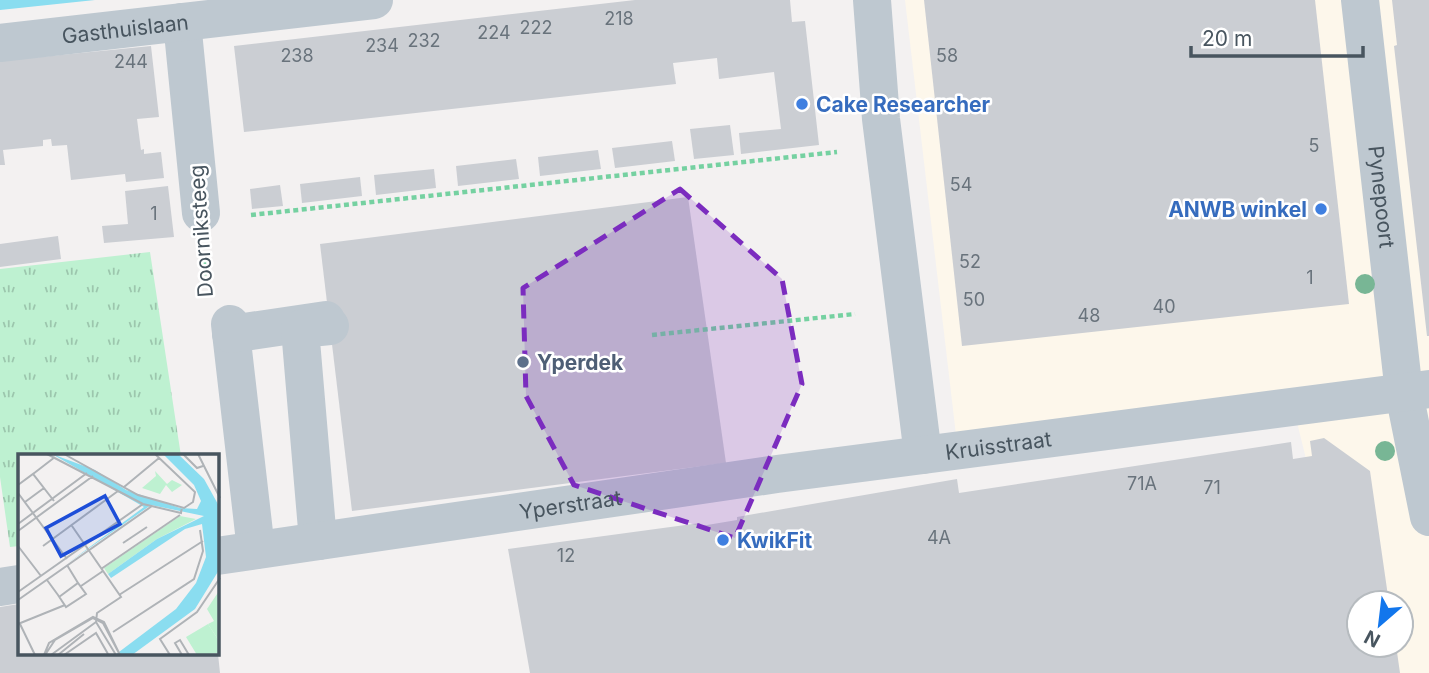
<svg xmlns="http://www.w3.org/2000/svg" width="1429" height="673" viewBox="0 0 1429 673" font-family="Inter,sans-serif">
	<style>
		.commercial { fill: #fdf7eb; fill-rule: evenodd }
		.park { fill: url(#park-tufts) }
		.water { fill: #8addf0 }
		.building { fill: #cbced3 }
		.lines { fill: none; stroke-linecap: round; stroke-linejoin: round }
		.path { stroke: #75d1a1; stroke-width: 4.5; stroke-dasharray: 5 3.5; stroke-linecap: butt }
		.minor { stroke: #bec8d0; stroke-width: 38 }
		.tree { fill: #78b695 }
		.marked { fill: #7b2cbf; fill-opacity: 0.2; stroke: #7b2cbf; stroke-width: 5; stroke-dasharray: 14 9; stroke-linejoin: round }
		.shop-dot { fill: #3f7fe0; stroke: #fff; stroke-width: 2.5 }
		.service-dot { fill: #5c6f8a; stroke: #fff; stroke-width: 2.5 }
		.labels { text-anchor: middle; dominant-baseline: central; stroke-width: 5; stroke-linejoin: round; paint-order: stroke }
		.number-label { font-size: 18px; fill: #69737c }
		.street-label { font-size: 21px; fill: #48555f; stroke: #fff }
		.shop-label { font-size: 21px; font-weight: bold; fill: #366cbe; stroke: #fff; text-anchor: start }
		.service-label { font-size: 21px; font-weight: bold; fill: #4e5e75; stroke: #fff; text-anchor: start }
		.inset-road { fill: none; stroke: #afb3b7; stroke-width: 2 }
		.view { fill: #1d4ed8; fill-opacity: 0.15; stroke: #1d4ed8; stroke-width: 3.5 }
		.inset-edge { fill: none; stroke: #48555f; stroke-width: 3.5 }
	</style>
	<defs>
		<pattern id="park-tufts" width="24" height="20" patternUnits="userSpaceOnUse" patternTransform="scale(1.75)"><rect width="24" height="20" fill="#bef1d1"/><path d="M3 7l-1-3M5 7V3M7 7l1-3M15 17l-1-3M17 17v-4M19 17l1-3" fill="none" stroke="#9cc6ad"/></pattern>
	</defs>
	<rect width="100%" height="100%" fill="#f3f1f1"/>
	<path class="commercial" d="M905 0H1429V673H1359L1289 390 956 435ZM1359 603H1401V645H1359Z"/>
	<path class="park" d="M150 252 181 456H19V546L10 547 0 477V269Z"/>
	<path class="water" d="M0 0H95L0 10Z"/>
	<g class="building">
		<path d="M635 0H790L792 22 805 21 819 145 741 154 739 133 781 129 774 72 719 79 717 58 673 63 676 84 244 132 234 46Z"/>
		<path d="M924 0H1315L1349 304 962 346Z"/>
		<path d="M1392 0H1429V336H1427L1394 46 1397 45Z"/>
		<path d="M151 46 159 117 137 119 141 150 144 149V154L161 152 164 178 126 182 125 174 71 180 67 145 52 146 51 139 43 140V146L3 150 5 165H0V61Z"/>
		<path d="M730 125 734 155 694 159 690 129Z"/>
		<path d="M672 141 675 161 615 168 612 148Z"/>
		<path d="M598 150 601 169 540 176 538 157Z"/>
		<path d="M516 159 519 179 458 186 456 166Z"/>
		<path d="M434 169 436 188 376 195 374 175Z"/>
		<path d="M360 177 362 196 302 203 300 184Z"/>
		<path d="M280 185 283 206 252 209 250 189Z"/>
		<path d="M168 186 174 237 104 243 102 226 128 224 125 191Z"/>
		<path d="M688 197 726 463 352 511 320 244Z"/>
		<path d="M58 236 61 259 0 267V244Z"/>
		<path d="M1324 438 1370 471 1389 603H1359V645H1396L1400 673H530L508 549 700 523 701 526 737 520V517L957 479 959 493 1291 442 1293 459 1312 456 1310 441Z"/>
		<path d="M19 604V654H218L220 673H0V607Z"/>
	</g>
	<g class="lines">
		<g class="path">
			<path d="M251 215 837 152"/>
			<path d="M204 262 205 282"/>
			<path d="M652 335 855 314"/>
		</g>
		<g class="minor">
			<path d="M872 0 881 119 923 455"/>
			<path id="s1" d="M1360 0 1404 393 1429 517"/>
			<path d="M182 22 201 213"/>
			<path id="s2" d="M0 43 374 0"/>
			<path d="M230 324 256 550"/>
			<path d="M231 334 326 320"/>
			<path d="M318 541 300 329 330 326"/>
			<path id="s3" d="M217 556 777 474 1429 389"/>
			<path d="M0 587 19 584"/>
		</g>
	</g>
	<g class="tree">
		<circle cx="1365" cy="284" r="10"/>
		<circle cx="1385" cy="451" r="10"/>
	</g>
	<path class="marked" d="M680 189 782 279 802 384 735 538 574 485 526 396 523 288Z"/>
	<g class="shop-dot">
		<circle cx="802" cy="104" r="7"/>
		<circle cx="1321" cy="209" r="7"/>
		<circle cx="723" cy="540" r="7"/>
	</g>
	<circle class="service-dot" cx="523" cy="362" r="7"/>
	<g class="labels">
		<g class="number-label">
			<text x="619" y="18">218</text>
			<text x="536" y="27">222</text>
			<text x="494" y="32">224</text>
			<text x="424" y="40">232</text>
			<text x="382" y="45">234</text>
			<text x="297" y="55">238</text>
			<text x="947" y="55">58</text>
			<text x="131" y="61">244</text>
			<text x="1314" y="145">5</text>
			<text x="961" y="184">54</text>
			<text x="154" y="213">1</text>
			<text x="970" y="261">52</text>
			<text x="1310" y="277">1</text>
			<text x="974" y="299">50</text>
			<text x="1164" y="306">40</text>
			<text x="1089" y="315">48</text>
			<text x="1142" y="483">71A</text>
			<text x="1212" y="487">71</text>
			<text x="939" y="537">4A</text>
			<text x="566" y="555">12</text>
		</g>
		<g class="street-label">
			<text stroke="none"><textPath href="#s2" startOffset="126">Gasthuislaan</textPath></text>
			<text stroke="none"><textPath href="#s1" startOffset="198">Pynepoort</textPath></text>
			<text transform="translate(201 231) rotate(-94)">Doorniksteeg</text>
			<text stroke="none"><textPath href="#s3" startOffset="789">Kruisstraat</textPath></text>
			<text stroke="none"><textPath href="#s3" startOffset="357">Yperstraat</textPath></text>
		</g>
		<g class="shop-label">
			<text x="816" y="104">Cake Researcher</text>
			<text x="1307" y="209" text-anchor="end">ANWB winkel</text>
			<text x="737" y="540">KwikFit</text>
		</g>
		<g class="service-label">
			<text x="537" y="362">Yperdek</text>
		</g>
	</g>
	<g transform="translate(18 454)">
		<rect width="201" height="201" fill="#f3f1f1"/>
		<path d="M162 62 178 65 139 85 90 120 86 114Z" fill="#bef1d1"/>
		<path d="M137 17 149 30 154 26 164 31 154 38 148 31 142 40 124 34 138 22ZM190 170 201 187V199L179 201 168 183Z" fill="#bef1d1"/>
		<path d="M201 137V187L190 170 196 167 189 155Z" fill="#bef1d1"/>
		<path d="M34 0 77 16 108 36 162 54 179 55 183 47 176 31 145 0H160L186 25 201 52V116L177 155 114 201H97L158 155 178 129 188 103 184 70 167 75 93 124 90 120 139 85 186 62 133 51 50 109 126 53Z" fill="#8addf0"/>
		<path class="inset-road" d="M29 0 125 50 163 59 164 53M46 0 120 41 166 54 175 48 177 38 137 0M165 0 179 14 185 12M180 0 202 44M15 20 37 3M0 31 15 20 36 47M106 33 141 4M0 39 49 105M7 48 26 34M0 70 69 19M54 72 103 143 79 159 78 168M0 77 75 22M105 89 129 73M0 92 23 122M25 92 100 37M49 111 60 129M83 115 162 61M29 125V126L40 141 48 153 68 140 60 129 41 143M63 132 85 117M0 138 125 50M101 141 185 87M0 146 134 52M78 168 98 201M0 170 47 151M2 170 17 201M95 178 176 125 185 97 182 76M26 201 31 189 75 163 86 168 102 201M27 201 37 186 75 164 85 169 102 201M33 201 78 168M40 201 66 180M46 201 78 179 90 200M152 201 142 185 179 158 202 124M164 201 157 189 162 186 171 201"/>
		<path class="view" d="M87 42 102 70 43 102 28 74Z"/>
		<rect width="201" height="201" class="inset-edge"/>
	</g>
	<g transform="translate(1380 624) rotate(208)"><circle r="33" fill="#ffffff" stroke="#b6bbbf" stroke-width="2"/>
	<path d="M0-5L12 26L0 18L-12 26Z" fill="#1276ec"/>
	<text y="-10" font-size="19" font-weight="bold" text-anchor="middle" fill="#48555f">N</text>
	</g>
	<path d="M1191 46v10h172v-10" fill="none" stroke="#48555f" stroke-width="3.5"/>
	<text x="1202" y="46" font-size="21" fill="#48555f" stroke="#ffffff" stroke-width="5" paint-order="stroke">20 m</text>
</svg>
